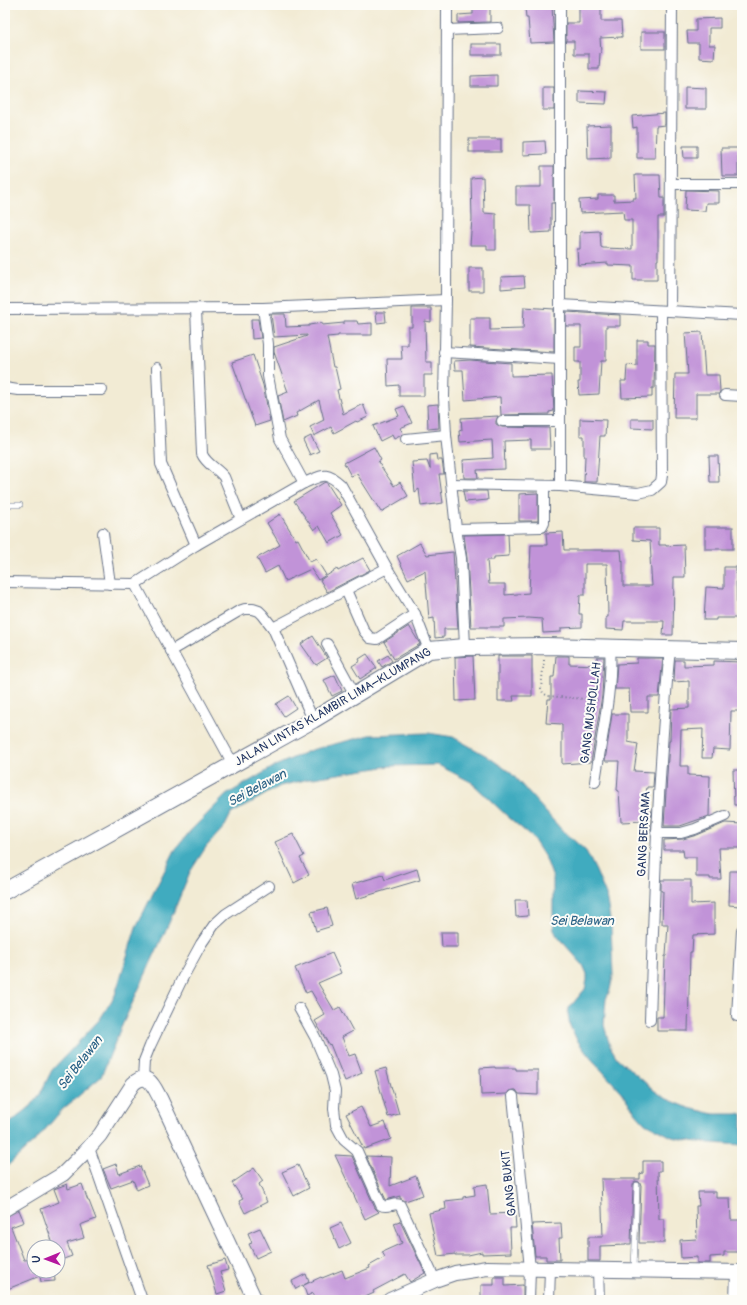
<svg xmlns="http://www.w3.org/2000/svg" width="747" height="1305" viewBox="0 0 747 1305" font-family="Pangolin,sans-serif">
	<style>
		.water { fill: #3fabbf; stroke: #2d6d8e }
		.building { fill: #c193d8 }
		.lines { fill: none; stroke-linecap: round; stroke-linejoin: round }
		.lane-casing { stroke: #667187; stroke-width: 6 }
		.street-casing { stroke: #667187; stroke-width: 12 }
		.secondary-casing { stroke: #667187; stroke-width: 16 }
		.primary-casing { stroke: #667187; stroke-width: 18 }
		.path { stroke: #667187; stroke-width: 2; stroke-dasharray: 1 3; stroke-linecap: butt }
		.lane { stroke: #fff; stroke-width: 5 }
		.street { stroke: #fff; stroke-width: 10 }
		.secondary { stroke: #fff; stroke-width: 14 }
		.primary { stroke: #fff; stroke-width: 16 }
		.labels { text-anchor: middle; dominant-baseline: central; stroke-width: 4; stroke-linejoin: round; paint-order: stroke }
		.street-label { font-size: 12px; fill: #1b2f5e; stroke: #fdfcf7 }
		.water-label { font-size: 13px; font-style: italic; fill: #296185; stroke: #fdfcf7 }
	</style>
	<rect width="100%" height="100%" fill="#fdfcf7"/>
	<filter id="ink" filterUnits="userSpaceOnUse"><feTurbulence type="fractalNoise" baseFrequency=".025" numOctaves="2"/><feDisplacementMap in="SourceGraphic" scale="8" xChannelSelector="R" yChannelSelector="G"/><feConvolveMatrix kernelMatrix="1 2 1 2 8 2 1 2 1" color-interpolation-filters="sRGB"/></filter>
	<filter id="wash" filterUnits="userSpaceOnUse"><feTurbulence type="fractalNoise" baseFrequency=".012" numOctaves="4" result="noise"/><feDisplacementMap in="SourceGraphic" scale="16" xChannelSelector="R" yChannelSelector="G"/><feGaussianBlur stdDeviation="0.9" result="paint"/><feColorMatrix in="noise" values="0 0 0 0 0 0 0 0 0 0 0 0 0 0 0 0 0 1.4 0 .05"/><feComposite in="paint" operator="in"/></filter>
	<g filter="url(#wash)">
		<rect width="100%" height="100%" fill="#f2ebd4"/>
		<path class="water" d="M428 733 453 737 487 756 511 773 561 829 586 851 596 871 606 895 611 925 613 976 610 990 606 999 604 1025 610 1046 617 1058 655 1091 667 1099 689 1108 714 1114H742V1145L697 1142 672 1137 645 1123 636 1113 621 1092 587 1054 577 1040 570 1026 568 1014 569 1008 585 989 587 980V974L583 965 557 936 554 930 553 921V878L546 859 532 837 507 816 471 782 438 765 390 766 313 778 280 786 231 814 225 826 206 847 190 872 169 923 120 1030 101 1077 62 1110 37 1139 5 1168V1127L31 1106 40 1094 52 1070 100 1019 115 995 136 927 175 850 191 830 226 795 275 766 311 750 370 735Z"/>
		<g id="blocks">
			<g class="building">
				<path d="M473 5H490V22L458 23V15L473 14Z"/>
				<path d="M552 5 554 42 530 43 528 18H526L525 6Z"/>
				<path d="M601 6V21H621L622 37 600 38 601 53H600L599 69H589V54H574V41H566V23H579V7Z"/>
				<path d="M720 18V28H709V45H715L714 59 699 58V43H688L687 31H696V19Z"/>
				<rect x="641" y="32" width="24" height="17"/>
				<rect x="471" y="44" width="30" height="11"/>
				<path d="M497 75V86H471V76Z"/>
				<path d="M685 87 706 88V109H685Z"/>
				<rect x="543" y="88" width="11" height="22"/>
				<path d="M579 91 607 92 606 104 579 103Z"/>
				<path d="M665 113V125L656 126 655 158H637V127L633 128 632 116Z"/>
				<path d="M611 125V158L588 159 587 126Z"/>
				<rect x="469" y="139" width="32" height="13"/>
				<path d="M545 141 546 154 523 155V142Z"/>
				<path d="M683 146H697V158H684Z"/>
				<path d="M721 148H738V176H722Z"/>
				<path d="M541 166H554V203H551V232L531 233 530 205H516V187H541Z"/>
				<path d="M635 175H660L661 198H664V217H658V260H657V280H633V266L608 265V263L578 265 577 249H580V232L600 231 601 247 603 248 632 249V220H624L623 211 580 213 579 200 598 199V195H614V201L633 200V198H636Z"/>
				<path d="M483 177 484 213 496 214V250H487V245H470L472 219 471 178Z"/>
				<path d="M686 190 719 191V203H706L705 211 685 210Z"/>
				<rect x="469" y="268" width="14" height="23"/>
				<path d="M524 276 525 287 501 289V277Z"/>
				<path d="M524 307 554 309V352L470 347V318H490V330L523 329Z"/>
				<path d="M412 308H431V322L425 321 426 362H432V375H424V396H399V385L388 386 387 359H402L401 345H408V327H412Z"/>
				<path d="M376 312H385L386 322 377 323Z"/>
				<path d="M566 312 620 315V326H606V361H601L599 394 579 395 578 382H580V362H575V347H581V326H566Z"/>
				<path d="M271 314H285L286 327 309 326V325L322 323V325L344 323V321H357L358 324 372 323V335H338V336L327 337 333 367H335L340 389 337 390 343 414 363 404 368 417 357 422 356 421 334 433 331 427 314 436 310 427 324 420 319 400 296 413 297 416 283 422 278 396 288 392 274 352V347L307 336V335L274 337Z"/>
				<path d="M251 319H258L261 338 252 339Z"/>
				<path d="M702 332 705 375H719L720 391 719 394H696V418H674L675 374H688L685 333Z"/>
				<path d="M637 340H648V344H655L654 388H652V397L622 398 621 381H626L627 365 637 366Z"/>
				<path d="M253 355 263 385 270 421 255 426 232 362Z"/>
				<path d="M470 360 511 363V376L552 375 554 411 549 412V414L501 415 500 397 465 400 463 370H455L454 361Z"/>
				<path d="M438 404 439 428 428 429 427 405Z"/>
				<path d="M404 406 412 423 400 428 403 433 400 436 394 439 392 435 380 441 373 426 399 416 396 409Z"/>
				<path d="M498 416 496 421V424L502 427 549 428 550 449H531V440L504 441 505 469 477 470 478 478H464L463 460 493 458 492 440 460 442 459 431 462 430 461 418Z"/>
				<path d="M580 419 606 420 605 436H600L597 482H584L585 456H584V436H580Z"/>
				<path d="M631 419H653V429L631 428Z"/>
				<path d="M311 436 319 451 310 455 303 440Z"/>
				<path d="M374 447 381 460 378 462 394 486 400 482 408 496 381 512 357 474 351 476 344 463Z"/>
				<path d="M436 454 437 460H442L444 474H439L443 503 421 506 419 489 415 492 412 462 427 461 430 469V455Z"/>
				<path d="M709 456H718L719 482H710Z"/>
				<path d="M325 482 327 483 341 505 330 513 343 535 329 543 319 526 314 530 294 501Z"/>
				<path d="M463 491H487L488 500 465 502Z"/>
				<path d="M538 493V521H519V494Z"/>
				<path d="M280 514 296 540 298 539 310 562 316 559 326 575 318 580 311 569 285 581 278 566 265 573 257 558 280 545 267 523Z"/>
				<rect x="705" y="527" width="28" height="22"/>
				<path d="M633 528H659V545H666V546L684 545 685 577H674L673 635H663L664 621H624L623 630 606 629V617H608L607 564H585V595H580L579 614H582V627L561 628V632L543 633 542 619 529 618 504 619V627H471L467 558 464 535 508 534 509 556 494 557V560H487L489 584H505V595L529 593 531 545H547L546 533 563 532 564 550H621L622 561 623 560V586H652L650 558H651L650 541 633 540Z"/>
				<path d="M420 543 427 555 453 552 458 629H444V637L435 638 434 618 429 619 425 571 408 579 397 556Z"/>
				<path d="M363 558 370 570 327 592 320 580 337 569 338 571Z"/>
				<path d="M724 567H736L737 618H716V620H704L706 587 724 588Z"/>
				<path d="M409 626 420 644 394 659 384 642Z"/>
				<path d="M313 636 327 658 316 665 301 644Z"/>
				<path d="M367 654 377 668 360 679 352 666 360 661 359 659Z"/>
				<path d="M388 655 392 661 382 667 378 661Z"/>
				<path d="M473 656 475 700 456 701 455 657Z"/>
				<path d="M498 656H532V696H513L514 701H498Z"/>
				<path d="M556 656H569V664L597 665V657H604L602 696 591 762 562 764V724L546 723 548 699H551V677H554Z"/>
				<path d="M637 658H663L659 697H648V712H630L629 689H615L617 664 637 663Z"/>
				<path d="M675 660H684V666L714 665V661L742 662V711H731L730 750 713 749 712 758H702L703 729 681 730 680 766H688V775L710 776 709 816 680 826H664L669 741H670L671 709 689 708V681L674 682Z"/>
				<path d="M335 675 342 691 332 696 324 680Z"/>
				<path d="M289 696 296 708 284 716 276 704Z"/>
				<path d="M612 714H628V742L638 744 634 771 654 772 653 787H647L644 808H652L650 832H644V821L621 822 619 791 617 790 619 761H605Z"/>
				<path d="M733 770H742V805H734Z"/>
				<path d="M725 823 742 824V848H719L721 879H710V877H696V857H684L683 850H664V840L683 839 697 835Z"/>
				<path d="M293 834 304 856 300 858 309 875 294 883 275 842Z"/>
				<path d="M417 869 420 880 356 899 352 884 383 875 385 880Z"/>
				<path d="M730 871H742V887H740L739 906 729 905Z"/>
				<path d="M661 880H691V904L714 903V934L693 935 692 952H690L688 1031H657V1017H663L665 956H666L668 924H662L663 891H661Z"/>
				<path d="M515 900H527L528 916 516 917Z"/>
				<path d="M327 908 332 926 316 931 311 912Z"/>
				<path d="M441 932H458V947H442Z"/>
				<path d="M332 953 341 973 318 983 334 1010 340 1007 353 1031 342 1037 349 1056 355 1054 362 1073 345 1081 330 1044 329 1045 315 1021 325 1015 311 991 306 993 295 968Z"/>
				<path d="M495 1067V1068H516V1070H538V1095L519 1094 516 1090H513L509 1091 507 1094 481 1095 480 1068Z"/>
				<path d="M386 1068 399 1114 388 1117 375 1071Z"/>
				<path d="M361 1107 371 1127 385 1122 391 1139 364 1149 346 1114Z"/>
				<path d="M335 1155 352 1156 375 1208 379 1212 365 1219Z"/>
				<path d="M366 1156 391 1157 390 1186 416 1176 423 1195 405 1201 400 1198V1196L386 1200Z"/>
				<path d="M643 1161H661V1171H658L659 1219H664V1243H639L641 1185 639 1182 635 1181 633 1185 631 1244H626V1245L600 1246V1261H588V1237H603L601 1179H640V1174L643 1173Z"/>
				<path d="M116 1164 119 1174 140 1166 148 1185 137 1190 133 1180 111 1188 103 1169Z"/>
				<path d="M298 1165 309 1188 294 1196 282 1172Z"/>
				<path d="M254 1168 263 1181 259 1184 267 1202 245 1213 239 1201 243 1199 232 1183Z"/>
				<path d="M67 1184 68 1189 82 1184 88 1201H89L96 1219 80 1225 84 1238 67 1243 72 1256 58 1261V1247H54L41 1209 59 1202 54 1189Z"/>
				<path d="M487 1184 490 1214 515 1213 516 1228H510L511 1253 482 1254V1252L468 1255H455V1254L438 1256 429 1213 446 1209 445 1201 463 1199V1197L475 1195 474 1186Z"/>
				<path d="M698 1192H716V1198H730L731 1220H742V1252H724V1256L710 1257V1263H697V1257L681 1258 680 1240 697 1239 696 1206H699Z"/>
				<path d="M19 1210 24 1222 11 1227 24 1260 34 1259V1271H54L55 1281 41 1282 40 1276 5 1290V1217Z"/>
				<path d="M400 1221 425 1273 410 1282 405 1274 373 1291 374 1293 361 1299 360 1296 350 1300H316L313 1293 307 1296 303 1285 296 1289 292 1281 306 1274 309 1282 304 1285 321 1277 322 1278 342 1270 345 1278 370 1268 369 1266 385 1257 382 1252 402 1243 394 1223Z"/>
				<path d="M341 1223 351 1243 339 1249 330 1228Z"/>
				<path d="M561 1223 562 1238H559L560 1260H546V1256H535L532 1224Z"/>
				<path d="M260 1228 271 1251 256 1258 249 1244 252 1243 248 1233Z"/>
				<path d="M225 1260 228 1270 220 1272 226 1291 217 1294 208 1265Z"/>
				<path d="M494 1277H505V1286L523 1285V1300H481V1285H494Z"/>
			</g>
		</g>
	</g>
	<g filter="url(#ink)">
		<use href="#blocks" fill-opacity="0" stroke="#667187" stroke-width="1"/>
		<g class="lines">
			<defs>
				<g id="lane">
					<path d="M5 505H20"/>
					<path d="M634 1270 637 1185"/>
				</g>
				<g id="street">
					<path d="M447 5 446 300 444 397 446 435 456 529 461 558 465 647"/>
					<path d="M447 30 498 28"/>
					<path d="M671 184H742"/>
					<path d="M560 305 742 315"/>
					<path d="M263 308 268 344V376L280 439 304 483"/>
					<path d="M5 309 263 308 446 300"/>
					<path d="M196 309 202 454C206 464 217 468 224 477L241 519"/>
					<path d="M670 311 672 5"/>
					<path d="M444 352 560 359"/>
					<path d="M157 368 161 464 196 545"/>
					<path d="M5 388 18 390H102"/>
					<path d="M725 395 742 396"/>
					<path d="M502 421H560"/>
					<path d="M406 439 446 435"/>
					<path d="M452 484 560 486 638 493 652 490 661 482 662 475 661 311"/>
					<path d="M560 486V5"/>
					<path d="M456 529 542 527 544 523V487"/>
					<path d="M103 533 110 584"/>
					<path d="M5 582 135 584 196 545 304 483C322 476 325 470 341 485L387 568 415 614 429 650"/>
					<path d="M135 584 233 764"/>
					<path d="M346 590 364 631 370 638 377 639 415 614"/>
					<path d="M273 628 387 568"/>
					<path d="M327 644 355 695"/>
					<path d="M171 651 239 611 245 609H253L259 611 263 615 273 628 313 720"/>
					<path d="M595 782C601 739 613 689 610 646"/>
					<path d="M656 833H681L695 829 725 816"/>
					<path d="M299 1008 315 1037 331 1075 335 1091 334 1108 336 1125 344 1140 357 1151 381 1205C387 1209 394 1202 400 1205L435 1280"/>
					<path d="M737 1016 742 930"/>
					<path d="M650 1020C654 896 658 772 670 648"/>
					<path d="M143 1079 144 1061 150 1046 183 977 201 944 214 925 226 914 269 886"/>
					<path d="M513 1096 530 1269 529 1300"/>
					<path d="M89 1148 142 1300"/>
					<path d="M598 1270 599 1300"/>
					<path d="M549 1300 550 1269"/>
					<path d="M735 1300 736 1272"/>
				</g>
				<g id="secondary">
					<path d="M5 1209 63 1174 85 1152 100 1135 133 1084C148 1070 154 1087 160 1098L255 1300"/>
					<path d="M390 1300 435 1280 455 1273 487 1268 742 1272"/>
				</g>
				<path id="primary" d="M5 891 313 720 429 650 465 647 546 646 742 651"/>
			</defs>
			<use href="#lane" class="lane-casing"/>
			<use href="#street" class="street-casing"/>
			<use href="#secondary" class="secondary-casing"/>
			<use href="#primary" class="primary-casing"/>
			<path class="path" d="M544 660 541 688 543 693 548 696 598 700"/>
			<use href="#lane" class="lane"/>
			<use href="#street" class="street"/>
			<use href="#secondary" class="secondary"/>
			<use href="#primary" class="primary"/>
		</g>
	</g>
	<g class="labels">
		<g class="street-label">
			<text transform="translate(333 707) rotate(-30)">JALAN LINTAS KLAMBIR LIMA–KLUMPANG</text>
			<text transform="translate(591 713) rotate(-83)">GANG MUSHOLLAH</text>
			<text transform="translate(644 834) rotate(-87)">GANG BERSAMA</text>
			<text transform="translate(509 1183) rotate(-96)">GANG BUKIT</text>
		</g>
		<g class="water-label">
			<text transform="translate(257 788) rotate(-28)">Sei Belawan</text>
			<text x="582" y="921">Sei Belawan</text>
			<text transform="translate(80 1063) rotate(-52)">Sei Belawan</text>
		</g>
	</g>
	<rect width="747" height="1305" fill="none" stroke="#fdfcf7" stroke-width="20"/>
	<g transform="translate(46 1259) rotate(269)"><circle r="19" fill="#fdfcf7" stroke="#a3aaba"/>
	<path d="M0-3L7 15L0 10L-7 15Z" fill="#b5179e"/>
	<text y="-6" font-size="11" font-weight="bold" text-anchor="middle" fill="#1b2f5e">U</text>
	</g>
</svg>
